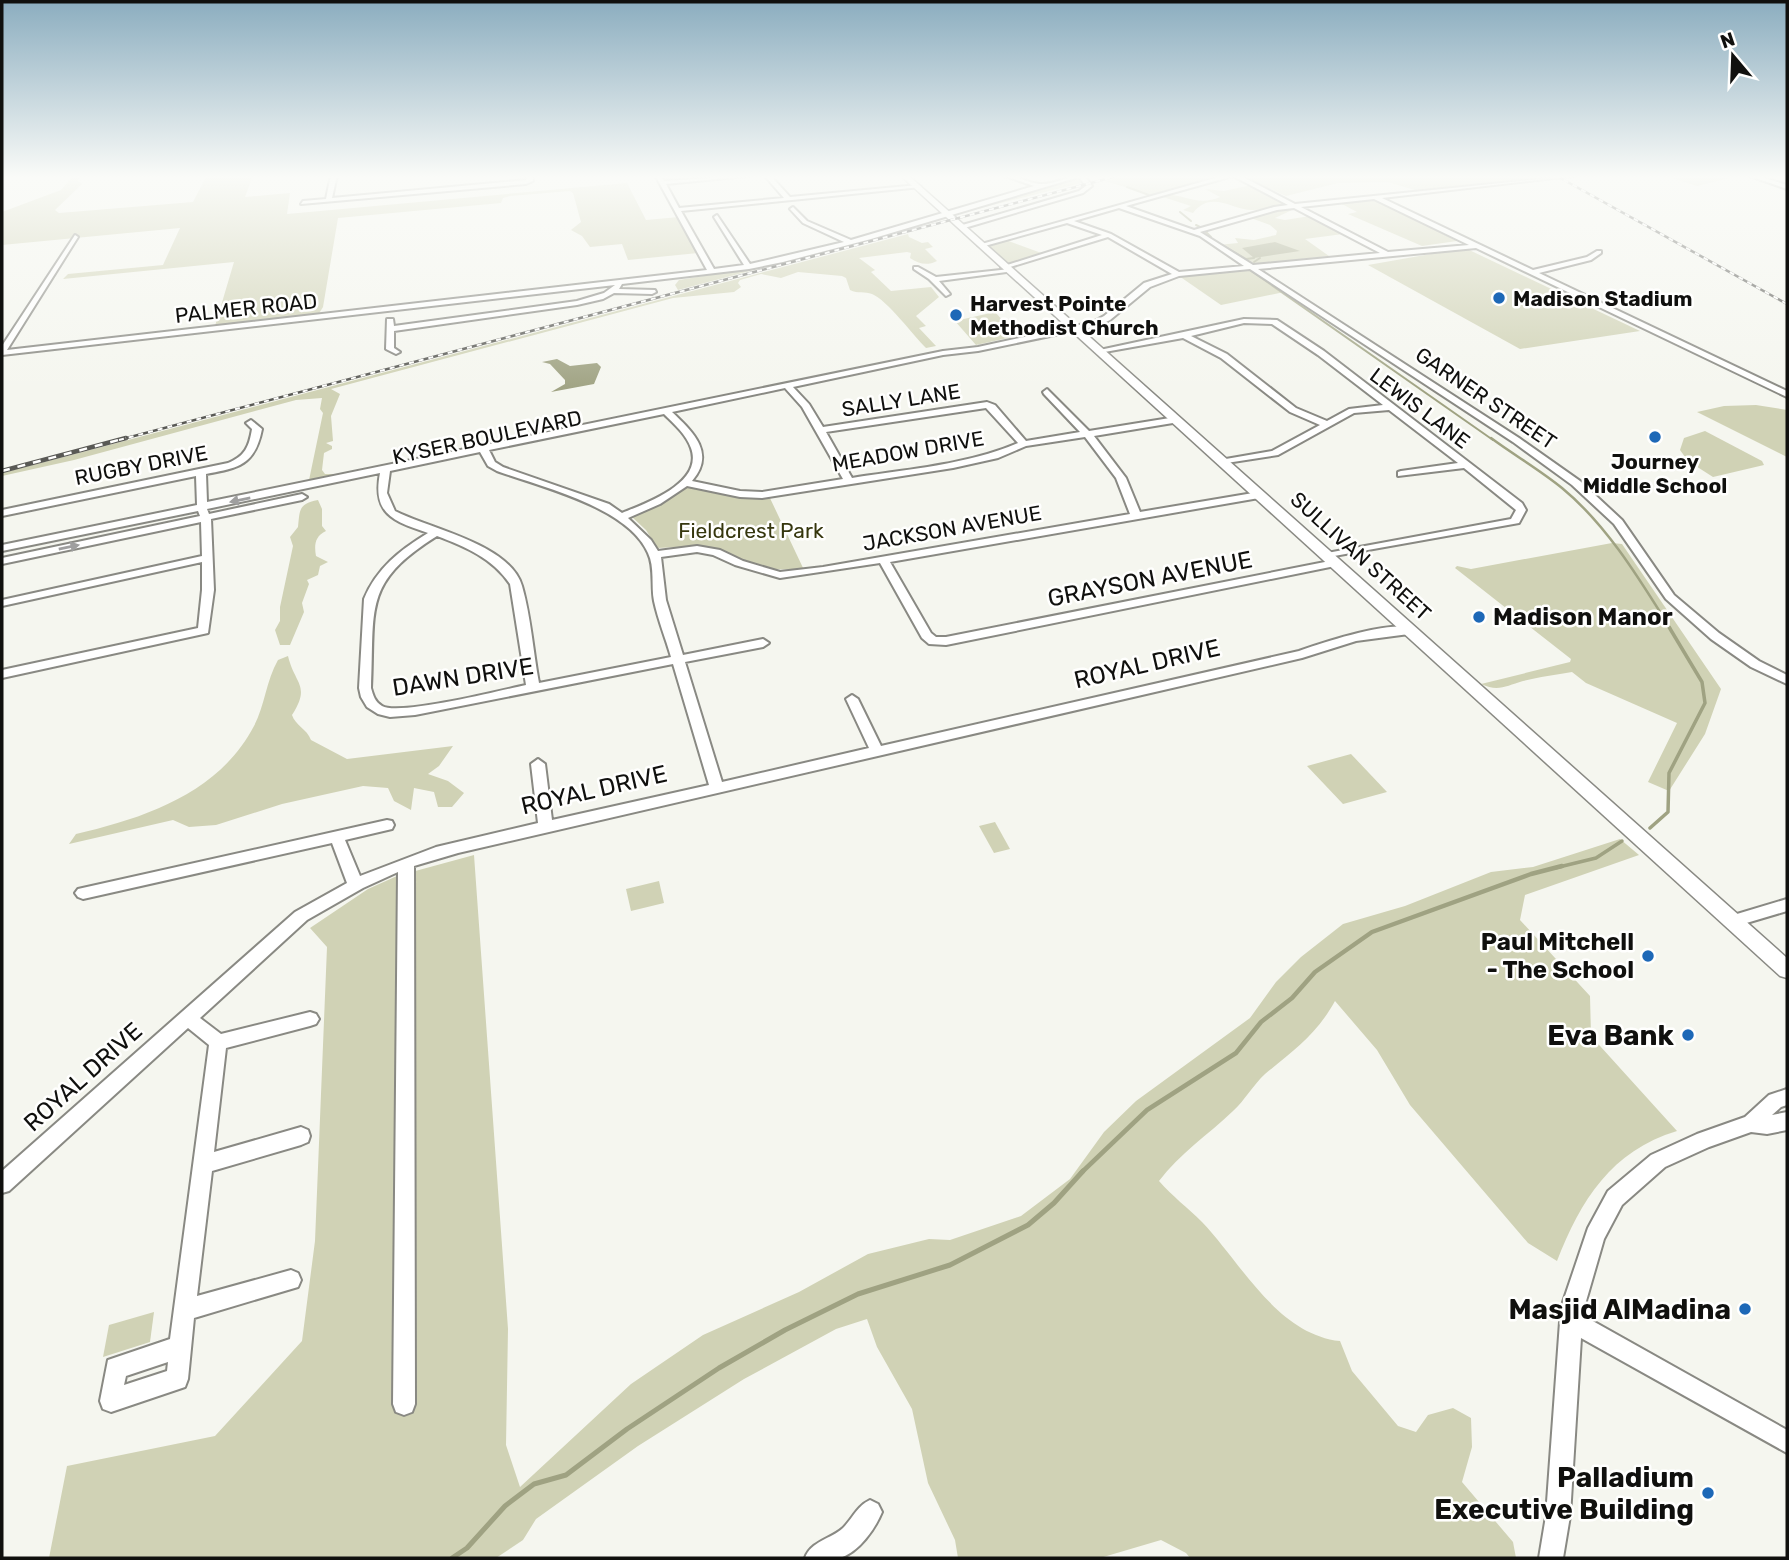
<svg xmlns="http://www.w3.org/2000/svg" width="1789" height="1560" viewBox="0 0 1789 1560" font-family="Rubik,sans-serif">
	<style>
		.green { fill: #d0d2b5 }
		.water { fill: #9fa282 }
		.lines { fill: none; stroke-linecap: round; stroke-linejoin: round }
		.stream-far4 { stroke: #9fa282; stroke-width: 2 }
		.stream-far3 { stroke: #9fa282; stroke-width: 2.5 }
		.stream-far2 { stroke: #9fa282; stroke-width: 3.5 }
		.stream-far1 { stroke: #9fa282; stroke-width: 4.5 }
		.stream { stroke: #9fa282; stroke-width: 5 }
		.minor-casing { stroke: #898983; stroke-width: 4 }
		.major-casing { stroke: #898983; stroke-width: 3 }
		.minor { fill: #fff; fill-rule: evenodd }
		.major { fill: #fff; fill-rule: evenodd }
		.rail-far1-casing { stroke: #595955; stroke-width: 2.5 }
		.rail-casing { stroke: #595955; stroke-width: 4.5 }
		.rail-far1 { stroke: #fffffe; stroke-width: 2; stroke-dasharray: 5; stroke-linecap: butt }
		.rail { stroke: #fffffe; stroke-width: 2.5; stroke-dasharray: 8; stroke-linecap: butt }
		.oneway { fill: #9f9f9f }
		.poi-dot { fill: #1d68b7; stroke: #fffffe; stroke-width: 2.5 }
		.labels { text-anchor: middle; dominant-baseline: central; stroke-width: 5; stroke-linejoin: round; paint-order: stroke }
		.far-poi-label { font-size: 21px; font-weight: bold; fill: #10100e; stroke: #fffffe; text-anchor: start }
		.far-street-label { font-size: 21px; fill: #10100e; stroke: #fffffe }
		.far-park-label { font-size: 21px; fill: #36370e; stroke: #fffffe }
		.street-label { font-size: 24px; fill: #10100e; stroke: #fffffe }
		.poi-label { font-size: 24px; font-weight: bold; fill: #10100e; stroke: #fffffe; text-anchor: start }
		.near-poi-label { font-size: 28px; font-weight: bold; fill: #10100e; stroke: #fffffe; text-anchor: end }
	</style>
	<rect width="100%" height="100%" fill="#f5f6ef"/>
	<g class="green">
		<path d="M74 175H80L78 181 82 184 55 210 59 213 193 202 207 175H253L245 197 290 193 287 214 627 183 646 220 679 217 698 253 628 260 622 244 590 247 582 236 571 230 581 222 573 193 570 191 510 196 503 198 501 203 338 218 323 307 318 315 215 326 234 262 63 279 68 274 163 265 180 228 2 245V212L61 190Z"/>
		<path d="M1130 175H1224L1152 195 1105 181Z"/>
		<path d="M1239 175H1550L1553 176 1418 191 1388 182 1338 183 1286 196Z"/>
		<path d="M1662 175H1742L1697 186Z"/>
		<path d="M1077 179 1085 182 953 215 1043 186Z"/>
		<path d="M1251 185 1285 203C1276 206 1263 210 1253 210 1234 211 1211 189 1193 213L1183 210 1191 206 1160 196C1179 190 1195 208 1220 197L1205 189 1224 191Z"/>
		<path d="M1373 199 1457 241 1422 246 1348 214 1357 212 1340 203Z"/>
		<path d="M1288 208 1292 210 1275 218 1285 220 1310 216 1343 234 1305 239 1329 256 1256 264 1218 245 1238 243 1235 238 1254 240 1276 235 1277 231 1270 225 1251 218V215Z"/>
		<path d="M908 234 909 237 922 243 928 242 933 247 925 249 937 261C927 266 919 264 910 258L911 253 907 252 859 258 875 270 871 272 891 291 931 287 939 297 916 316 926 326 919 328 936 346 926 348C913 335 887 300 872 294 865 291 858 294 850 290L846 278 842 276 798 272 781 278 761 274 740 280 738 283 741 287 734 292 673 298 331 389 340 394 331 416 333 441 326 443 332 446V449L324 453 322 470 325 474H343L342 476 308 485 323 413 320 409 322 398 296 400 74 460 2 476V473L75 454Z"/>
		<path d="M1006 240 1044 254 1007 264 988 247Z"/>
		<path d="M1465 248 1640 331 1520 349 1368 265Z"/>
		<path d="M776 264 678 290 675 285 679 280Z"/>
		<path d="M1248 267 1289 291 1221 305 1179 276Z"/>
		<path d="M995 312 1017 336 976 345 955 321Z"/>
		<path d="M1756 405 1787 410V457L1697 412 1724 406Z"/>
		<path d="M1705 431 1762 461 1764 465 1713 477 1688 461 1680 450 1684 438Z"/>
		<path d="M687 487 745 498 769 496 804 570 770 569 754 565 716 548 703 546 657 548 646 530 632 517 635 513Z"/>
		<path d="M318 500 322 509V526L326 531C315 536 314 545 316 556L328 562 320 566 318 575 307 580 309 584 302 603 304 612 290 645H280L275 630 280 621V607L293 546 290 537 298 527C300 510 298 504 318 500Z"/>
		<path d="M1612 543 1622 544 1721 689 1705 734 1669 791 1648 782 1677 723 1586 683 1572 672C1556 675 1538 677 1523 681 1506 686 1498 692 1481 684L1570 662 1571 659 1455 568 1457 566 1471 569Z"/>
		<path d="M288 656C295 685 311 685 292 715 295 725 307 729 311 740L347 759 453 746 439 766 428 774 448 781 464 793 452 807H438L434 792 414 788 411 810 394 801 388 788 363 786 282 804 216 825 189 827 173 820 69 844 76 834C145 818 219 793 254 726 265 705 266 681 278 660Z"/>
		<path d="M1351 754 1387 792 1343 804 1307 766Z"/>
		<path d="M995 822 1010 849 994 853 979 826Z"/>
		<path d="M1620 839 1639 855 1525 895 1520 920 1590 996 1591 1036 1677 1131C1611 1151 1581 1200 1557 1261L1528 1243 1410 1105 1377 1050 1335 1001C1317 1034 1293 1051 1265 1074 1253 1085 1245 1100 1233 1111 1208 1135 1180 1153 1159 1181 1172 1196 1188 1208 1202 1222 1242 1264 1277 1334 1340 1341L1352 1371 1398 1426 1416 1432 1428 1415 1453 1408 1471 1418 1472 1447 1462 1482 1513 1542 1516 1558H1190L1186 1553 1161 1540 1100 1558H958L955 1540 928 1483 912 1409 877 1347 867 1319 836 1329 744 1379 638 1446 536 1519 523 1540 496 1558H49L67 1466 215 1436 302 1341 315 1241 327 947 310 928 368 889 397 876 474 855 508 1329 506 1445 520 1487 631 1384 703 1335 799 1292 868 1254 929 1239 950 1240 1021 1216 1070 1179 1104 1132 1136 1101 1250 1018 1276 982 1301 957 1343 924 1405 906 1491 872 1533 867Z"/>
		<path d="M659 881 664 903 631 911 626 889Z"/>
		<path d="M154 1312 150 1342 103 1357 109 1325Z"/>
	</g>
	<g class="water">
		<path d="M1275 242 1300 251 1254 258 1242 248Z"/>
		<path d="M557 359 570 366 597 363 601 367 594 384 551 392 565 384V380L550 364 542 362Z"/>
	</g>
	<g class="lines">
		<g class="stream-far4">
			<path d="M1127 187 1149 195"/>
			<path d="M1180 212 1191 221"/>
			<path d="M1196 225 1200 227"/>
			<path d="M1205 231 1211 237"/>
			<path d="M1222 245 1246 259 1254 258"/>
			<path d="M1254 262 1260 258"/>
			<path d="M1250 270 1493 440"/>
		</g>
		<path class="stream-far3" d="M1491 438C1514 455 1540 470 1562 488 1607 525 1640 580 1670 628"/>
		<g class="stream-far2">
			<path d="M1650 828 1668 812 1669 773 1705 703 1702 682 1669 627"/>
			<path d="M1555 868 1596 858 1622 841"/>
		</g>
		<path class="stream-far1" d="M1081 1173 1147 1110 1236 1053 1261 1022 1292 998 1315 972 1372 932 1531 874 1562 866"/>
		<path class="stream" d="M452 1558 467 1548 505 1506 534 1484 566 1475 627 1429 719 1368 785 1330 858 1294 950 1265 1028 1225 1054 1203 1083 1171"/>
		<defs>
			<g id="minor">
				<path d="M331 175H337L332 198 526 180 527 175H533V181L526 184 301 204 303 201 326 199Z"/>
				<path d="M655 175H661L664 181 757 175 666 184 679 208 784 198 764 175H770L790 197 918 185 921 187 681 211 714 269 744 265 714 217 717 215 750 264 844 242 803 223 790 209 793 207 807 221 851 240 1034 186 1002 175C1016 175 1027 183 1040 184 1054 185 1069 175 1084 175L1092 186 1083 193 961 229 959 226 1079 191 1086 186 1079 177 871 239 783 262 749 269 622 284 619 289 655 290 656 292 652 294 614 293 603 299 577 305 394 331V348L400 352 396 354 386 349 387 319H393L394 326 577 301 604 293 615 285 2 355V346L75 235 78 237 7 350 707 270Z"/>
				<path d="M1226 175H1239L1295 204 1580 175 1382 198 1533 270 1587 257 1597 251H1601V253L1591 260 1539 273 1787 391V397L1476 248 1258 269 1519 438 1580 481 1622 520 1674 595 1719 633 1759 661 1787 675V684L1751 667 1711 639 1666 599 1614 524 1572 485 1513 442 1250 269 1179 276 1150 287 1110 320 1098 326 978 351 943 355 793 387 809 404 823 427 987 402 995 405 1026 441 1080 432 1044 394 1043 392 1047 389 1089 431 1176 417 1179 418V422L1094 436 1126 478 1140 512 1259 492 1264 495 1259 498 890 562 931 633 936 637H946L1335 560 1341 563 1335 566 946 645 929 644 922 638 880 563 780 578 735 565 713 555 697 552 661 557 666 600 683 655 763 639 769 643 763 647 685 662 722 782 869 748 846 699 852 695 858 699 881 746 1299 651C1319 644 1398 617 1415 630L1409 634 1356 641 1302 658 458 853 414 866 415 1404 412 1412 404 1415 396 1412 393 1404 398 872 363 888 307 920 200 1018 221 1034 310 1012 316 1014 319 1019 316 1024 310 1026 226 1048 214 1152 301 1127 308 1130 310 1136 308 1142 301 1145 212 1171 197 1296 291 1270 298 1273 301 1280 298 1287 194 1318 188 1379 185 1387 111 1412 103 1409 100 1401 108 1360 170 1339 209 1045 188 1028 9 1191 2 1193V1171L295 912 347 883 332 843 83 899 78 897 75 893 78 889 387 820 392 821 394 825 392 829 345 840 360 876 436 847 538 823 531 764 538 759 545 764 552 820 709 785 673 664 415 715 390 717 378 714 367 707 361 697 359 688 364 599C377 568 400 550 428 533 393 521 372 514 380 473L207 509 209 514 302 494 307 497 302 500 211 519 214 590 208 633 2 678V670L198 628 202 590V562L2 606V600L202 556 201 522 2 564V558L200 516 198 511 2 551V545L197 505 196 476 2 516V510L228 463C245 456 249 447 252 429L246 423 251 420 262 429C255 465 239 468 206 474L207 502 943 351 978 347 1093 322 1104 316 1144 283 1172 274 1108 237 1007 268 1001 267 1102 235 1067 223 981 247 978 245ZM1233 176 1288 205 1274 207 1194 230 1126 206ZM1374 199 1469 245 1388 252 1301 207ZM1119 208 1200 236 1244 266 1179 272 1111 234 1074 221ZM1294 208 1380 253 1253 265 1200 232 1277 210ZM785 388 802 407 843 479 762 492 740 491 692 481C716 453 693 432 672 412ZM986 408 1018 443C966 465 908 469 852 478L826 432ZM664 414C674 424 686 434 691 448 704 483 646 503 622 513L609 504 503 467 495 462 489 450ZM1085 437 1116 478 1130 514 823 567 780 572 743 561 720 550 697 546 658 551 651 540 628 518 660 504 687 486 740 497 762 498 953 468 998 458 1026 446ZM480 452 488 466 497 471C541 487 628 507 648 553 655 567 651 586 654 601 658 620 666 639 671 657L539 683C533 651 531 617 522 586 510 544 430 529 395 511L387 493 390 471ZM437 536C466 547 492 558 510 584L526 685C502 690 399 716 382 706 375 702 373 695 371 688 375 608 362 583 437 536ZM168 1362 167 1371 124 1385 126 1376Z"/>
				<path d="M1747 175H1755L1787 185V189Z"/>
				<path d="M914 267H918L936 277 1010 269 1014 271 939 281 950 294 946 296 929 279 914 269Z"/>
				<path d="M1244 319 1277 320 1324 351 1522 503 1526 510 1519 523 1323 558V554L1327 553 1511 519 1516 510 1464 468 1398 476V472L1401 471 1458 463 1389 410 1354 413 1278 455 1220 464V460L1272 451 1320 425 1290 412 1221 358 1183 338 1099 353 1095 351ZM1244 323 1272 324 1318 355 1383 405 1349 409 1327 421 1296 408 1227 354 1191 336Z"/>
				<path d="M1787 899V911L1733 927 1727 925 1725 921 1727 917Z"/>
				<path d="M1787 1089V1105L1781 1107 1772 1115 1787 1112V1130L1767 1134 1751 1132 1709 1147 1665 1167 1622 1205 1604 1239 1582 1315 1787 1430V1453L1581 1338 1570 1516 1563 1558H1539L1546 1516 1561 1308 1588 1228 1608 1191 1651 1155 1697 1134 1745 1117 1769 1095Z"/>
				<path d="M870 1500 878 1504 882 1512C875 1529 859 1552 840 1558 830 1560 815 1558 805 1558 811 1541 831 1539 843 1528 853 1518 857 1506 870 1500Z"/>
			</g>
			<path id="major" d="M900 175H908L1787 958V978L1780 976Z"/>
		</defs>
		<use href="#minor" class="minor-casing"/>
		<use href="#major" class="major-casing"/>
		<use href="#minor" class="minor"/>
		<use href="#major" class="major"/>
		<defs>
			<g id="rail-far1">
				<path d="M1555 175 1787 304"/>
				<path d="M119 440 1121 175"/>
			</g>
			<path id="rail" d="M2 471 126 438"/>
		</defs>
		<use href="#rail-far1" class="rail-far1-casing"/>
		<use href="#rail" class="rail-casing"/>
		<use href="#rail-far1" class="rail-far1"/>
		<use href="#rail" class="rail"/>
	</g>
	<defs><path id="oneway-solid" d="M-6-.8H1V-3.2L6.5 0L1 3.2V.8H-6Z" transform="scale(1.75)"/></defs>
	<g class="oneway">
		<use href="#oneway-solid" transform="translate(240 500) rotate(169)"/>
		<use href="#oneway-solid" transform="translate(69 547) rotate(-12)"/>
	</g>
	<linearGradient id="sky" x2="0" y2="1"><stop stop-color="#8badbf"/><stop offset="0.45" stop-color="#fafbf8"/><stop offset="1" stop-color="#fafbf8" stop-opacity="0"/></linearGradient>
	<rect width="1789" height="393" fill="url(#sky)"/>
	<g class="poi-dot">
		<circle cx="1499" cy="298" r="7"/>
		<circle cx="956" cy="315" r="7"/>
		<circle cx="1655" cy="437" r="7"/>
		<circle cx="1479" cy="617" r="7"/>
		<circle cx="1648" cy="956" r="7"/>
		<circle cx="1688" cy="1035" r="7"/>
		<circle cx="1745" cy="1309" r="7"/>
		<circle cx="1708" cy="1493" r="7"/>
	</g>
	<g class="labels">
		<g class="far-poi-label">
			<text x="1513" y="298">Madison Stadium</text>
			<text x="970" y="303">Harvest Pointe<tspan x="970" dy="24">Methodist Church</tspan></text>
			<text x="1655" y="461" text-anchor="middle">Journey<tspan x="1655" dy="24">Middle School</tspan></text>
		</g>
		<g class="far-street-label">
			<text transform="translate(246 308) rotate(-6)">PALMER ROAD</text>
			<text transform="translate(1486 398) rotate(34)">GARNER STREET</text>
			<text transform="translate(901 400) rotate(-9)">SALLY LANE</text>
			<text transform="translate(1420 408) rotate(37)">LEWIS LANE</text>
			<text transform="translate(487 437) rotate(-12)">KYSER BOULEVARD</text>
			<text transform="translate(908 451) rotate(-10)">MEADOW DRIVE</text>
			<text transform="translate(141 465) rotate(-11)">RUGBY DRIVE</text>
			<text transform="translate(952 528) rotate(-10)">JACKSON AVENUE</text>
			<text transform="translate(1361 556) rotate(42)">SULLIVAN STREET</text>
		</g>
		<g class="far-park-label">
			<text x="751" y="530">Fieldcrest Park</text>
		</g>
		<g class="street-label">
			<text transform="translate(1150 579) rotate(-11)">GRAYSON AVENUE</text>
			<text transform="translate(1147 664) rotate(-13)">ROYAL DRIVE</text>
			<text transform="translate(463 677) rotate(-9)">DAWN DRIVE</text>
			<text transform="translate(594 790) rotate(-13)">ROYAL DRIVE</text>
			<text transform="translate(83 1077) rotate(-42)">ROYAL DRIVE</text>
		</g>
		<g class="poi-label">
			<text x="1493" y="617">Madison Manor</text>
			<text x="1634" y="942" text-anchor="end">Paul Mitchell<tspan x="1634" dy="28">- The School</tspan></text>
		</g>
		<g class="near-poi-label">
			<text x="1674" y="1035">Eva Bank</text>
			<text x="1731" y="1309">Masjid AlMadina</text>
			<text x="1694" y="1477">Palladium<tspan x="1694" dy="32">Executive Building</tspan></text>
		</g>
	</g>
	<rect width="1789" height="1560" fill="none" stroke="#10100e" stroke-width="7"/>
	<g transform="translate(1733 56) rotate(341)" stroke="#fffffe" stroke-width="5" paint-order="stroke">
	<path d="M0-5L12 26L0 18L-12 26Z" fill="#10100e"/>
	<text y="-10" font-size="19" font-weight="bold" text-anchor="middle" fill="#10100e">N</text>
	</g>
</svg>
